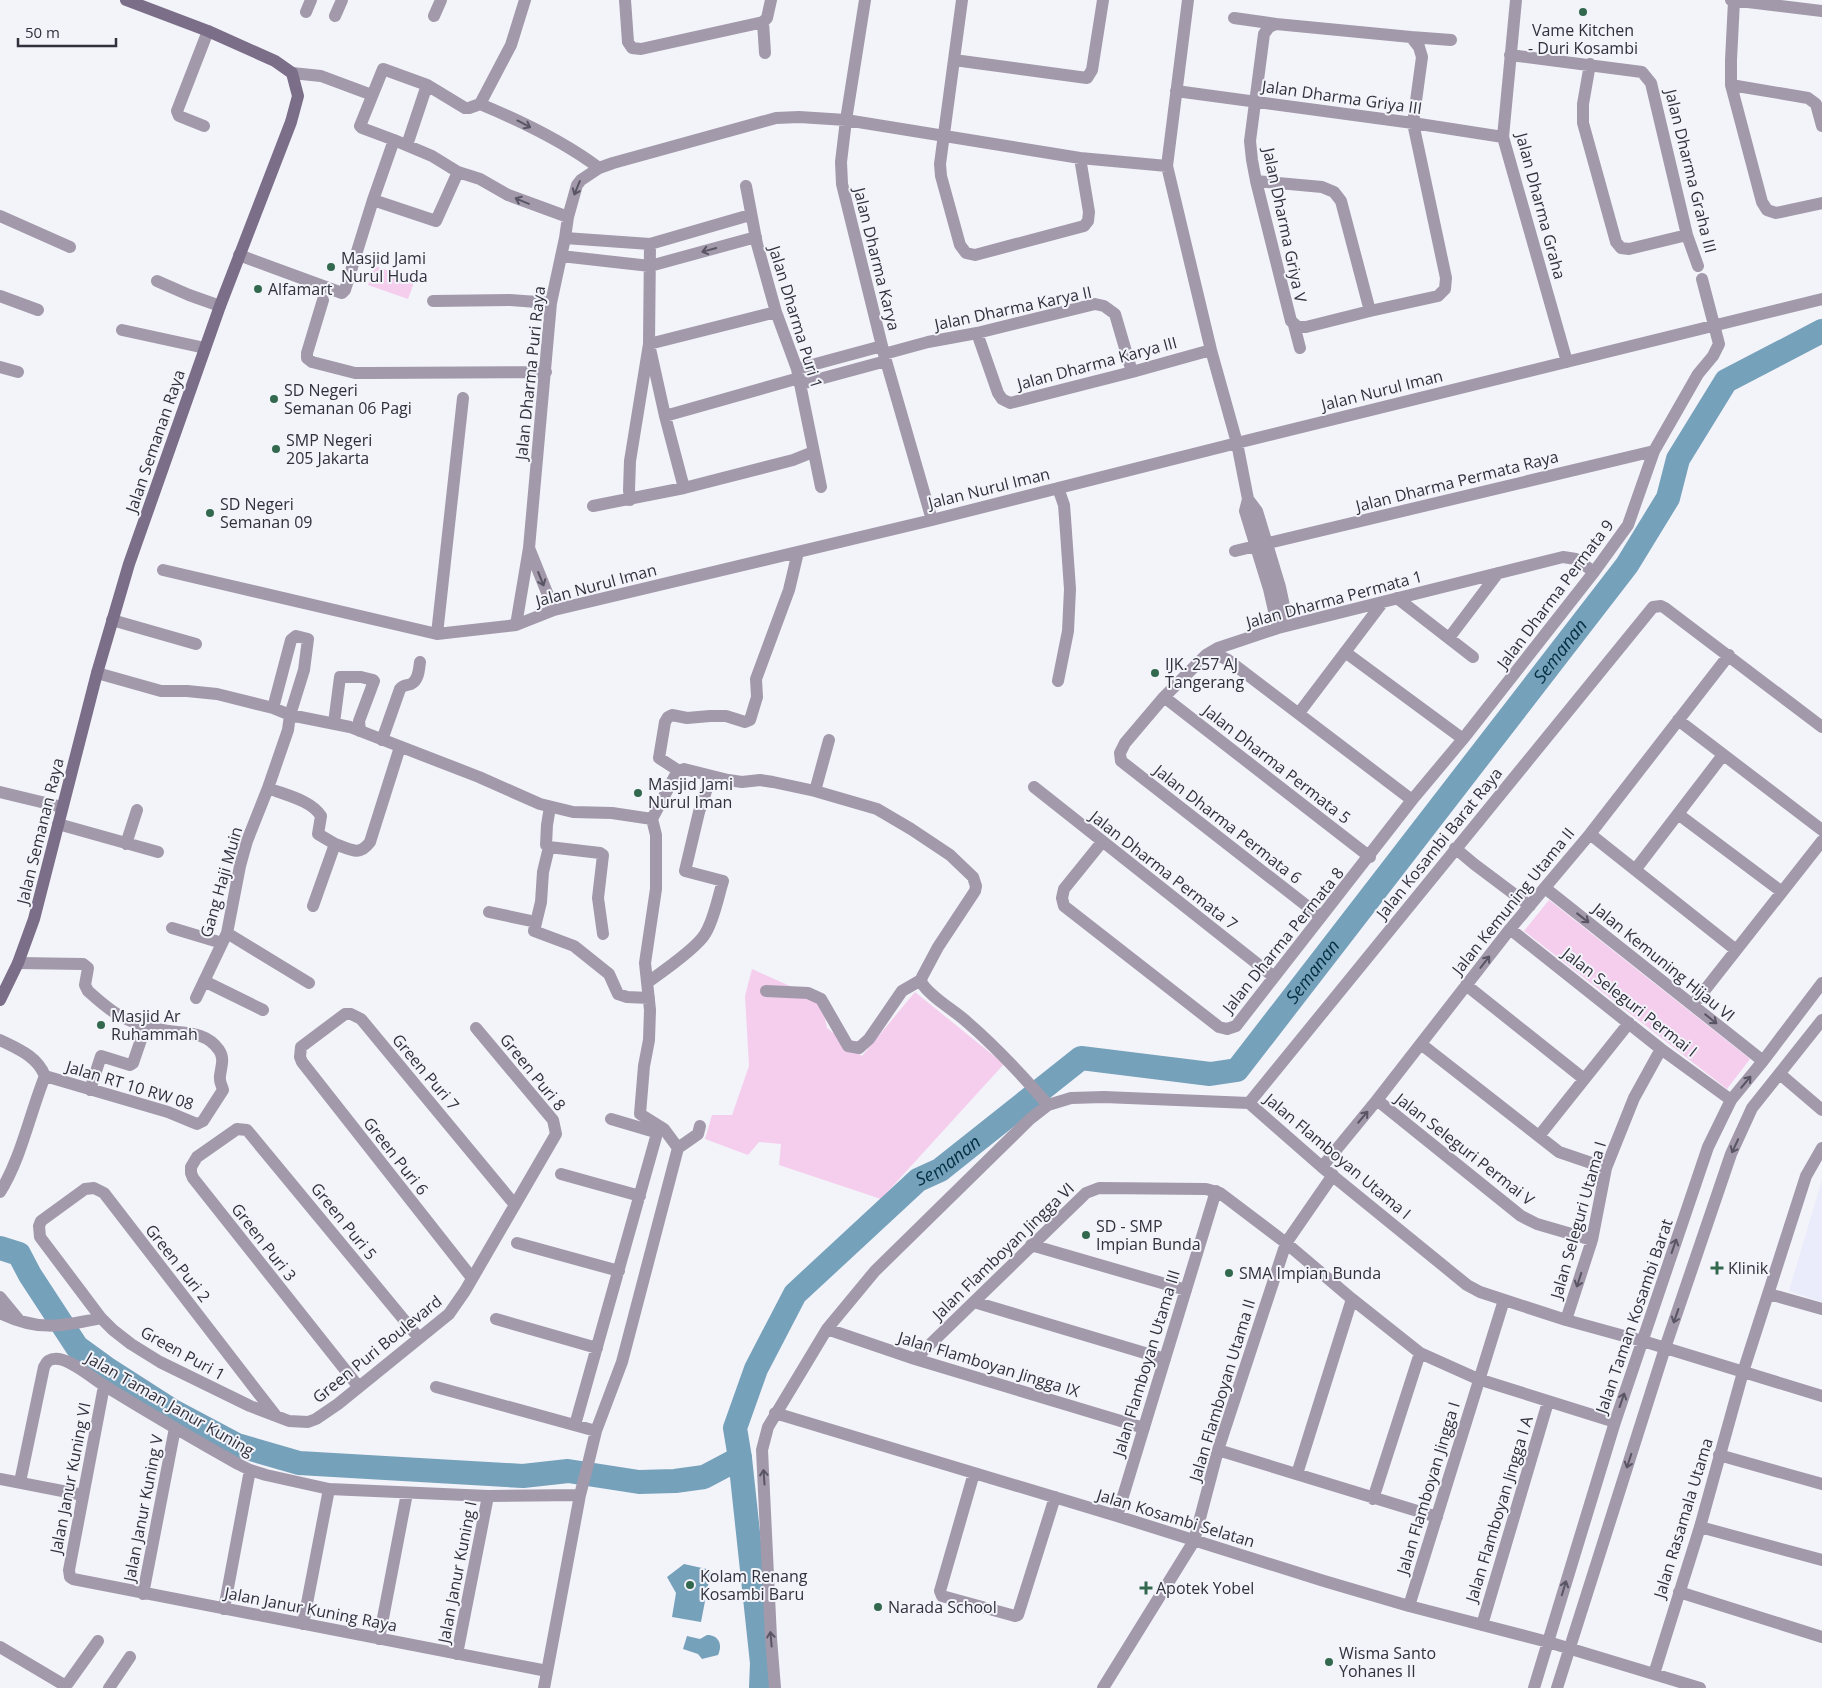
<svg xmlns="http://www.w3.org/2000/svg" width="1822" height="1688" viewBox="0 0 1822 1688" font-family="'Open Sans',sans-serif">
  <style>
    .built { fill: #eaebfb }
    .green { fill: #f5ceee }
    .water { fill: #75a1bb }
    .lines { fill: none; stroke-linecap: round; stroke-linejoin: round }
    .river { stroke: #75a1bb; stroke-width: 24 }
    .street { stroke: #a299ab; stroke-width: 12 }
    .secondary { stroke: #7b6e88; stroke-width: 12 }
    .oneway { stroke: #595564 }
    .poi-dot { fill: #32684e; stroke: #f3f3fa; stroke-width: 2 }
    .labels { text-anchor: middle; stroke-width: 4; stroke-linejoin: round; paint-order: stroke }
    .poi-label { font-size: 16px; fill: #31313e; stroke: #f3f3fa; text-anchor: start }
    .street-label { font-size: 16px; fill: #31313e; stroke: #f3f3fa }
    .water-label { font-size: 18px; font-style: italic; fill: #062e41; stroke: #f3f3fa }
  </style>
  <rect width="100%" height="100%" fill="#f3f3fa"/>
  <!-- built -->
  <path class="built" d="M 1822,1180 L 1822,1302 L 1789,1291 Z"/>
  <!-- green -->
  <path class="green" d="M 375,266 L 415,280 L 408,299 L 368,285 Z
    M 1549,900 L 1750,1059 L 1727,1089 L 1524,931 Z
    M 752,969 L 821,1000 L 827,1028 L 862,1056 L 915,992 L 1004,1064 L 881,1199 L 779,1165 L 781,1144 L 759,1142 L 748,1155 L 705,1139 L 712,1115 L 732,1115 L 749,1066 L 745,996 Z"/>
  <!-- water -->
  <path class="water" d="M 684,1564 L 711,1570 L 701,1622 L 672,1617 L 676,1593 L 667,1577 Z
    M 707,1635 C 719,1635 723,1645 718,1655 L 702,1659 L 698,1654 L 683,1649 L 687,1636 L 700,1639 Z"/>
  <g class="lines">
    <!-- river -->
    <g class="river">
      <path d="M 0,1248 L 19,1254 L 30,1275 L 77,1347 L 106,1368 L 173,1411 L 237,1445 L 299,1463 L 523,1476 L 568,1471 L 639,1482 L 675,1481 L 704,1477 L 740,1458 L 762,1663 L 761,1688"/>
      <path id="s1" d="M 740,1458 L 735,1428 L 756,1369 L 795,1294 L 918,1180 L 940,1170 L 1081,1058 L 1210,1074 L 1237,1070 L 1627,565 L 1668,498 L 1678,459 L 1726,381 L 1822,331"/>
    </g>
    <!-- street -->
    <path class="street" d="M 625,0 L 628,42 L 632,48 L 641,49 L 763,22 L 767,18 L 771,0
      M 865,0 L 846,120 L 841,162 L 842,184 L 884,354 L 932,520
      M 962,0 L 940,164 L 941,176 L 960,245 L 966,253 L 975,255 L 1084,226 L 1088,221 L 1089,212 L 1080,158
      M 1188,0 L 1167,166 L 1211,350 L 1237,443 L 1248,499 L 1245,511 L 1269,589 L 1278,628
      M 1516,0 L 1503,137 L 1567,362
      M 1731,0 L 1822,11
      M 1734,1 L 1731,60 L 1731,85 L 1762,202 L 1767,210 L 1776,213 L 1822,203
      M 306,12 L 311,0
      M 335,16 L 342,0
      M 434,16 L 441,0
      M 1234,18 L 1276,24
      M 763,22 L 765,53
      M 1276,24 L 1411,37 L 1419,47 L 1422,57 L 1413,123 L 1446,278 L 1445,289 L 1438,296 L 1370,311 L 1306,327 L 1298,327 L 1291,321 L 1256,181 L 1252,160 L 1250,141 L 1264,34 L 1269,27 Z
      M 1411,37 L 1451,40
      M 1510,55 L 1642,72 L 1651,83 L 1687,235 L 1698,266
      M 954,60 L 1087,78 L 1092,70 L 1103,0
      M 1590,64 L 1583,104 L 1583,123 L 1616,242 L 1621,248 L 1629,249 L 1687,235
      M 292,73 L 321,76 L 372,95
      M 427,85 L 465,108 L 469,108 L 480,104
      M 1731,85 L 1808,98 L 1816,104 L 1822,126
      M 1176,91 L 1413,123 L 1503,137
      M 480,104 C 521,121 563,141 599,168
      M 480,104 L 511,45 L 525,0
      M 204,126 L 179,116 L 177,111 L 208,31
      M 394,140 L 362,128 L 360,126 L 383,69 L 427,85 L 407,145
      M 458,172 L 436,221 L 373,200 L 394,140 L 432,156 L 458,172 L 480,179 L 508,195 L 568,217
      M 1256,181 L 1322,187 L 1334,192 L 1341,201 L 1370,311
      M 746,186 L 757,244 L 776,312 L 797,369 L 821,487
      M 0,216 L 70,247
      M 565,238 L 650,244 L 750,215
      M 239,255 L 342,293 L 345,290 L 373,200
      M 561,256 L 650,266 L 756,237
      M 157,281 L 189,295 L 220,306
      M 0,296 L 38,310
      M 323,300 L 307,353 L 307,358 L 312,362 L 355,373 L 368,373 L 546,372
      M 433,301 L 510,300 L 551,303
      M 1294,325 L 1300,348
      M 122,330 L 205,348
      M 977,333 L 998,393 L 1002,399 L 1010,403 L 1132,372 L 1211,350
      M 884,354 L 928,342 L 977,333 L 1095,304 L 1104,306 L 1115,314 L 1132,372
      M 0,367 L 18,372
      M 797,369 L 882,346
      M 801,384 L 886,361
      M 665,416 L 799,378
      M 684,488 L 665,416 L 649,344 L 776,312
      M 1058,488 L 1064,505 L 1065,518 L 1070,589 L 1068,631 L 1058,681
      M 1248,499 L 1257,511 L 1280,587 L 1288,625
      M 630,500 L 629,490 L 630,461 L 649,344 L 650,244
      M 593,506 L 684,488 L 793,460 L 813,452
      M 529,548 L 554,610
      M 1235,551 L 1654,451
      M 163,570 L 437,634 L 516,625 L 554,610 L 932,520 L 1237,443 L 1822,299
      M 1397,598 L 1473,657
      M 112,620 L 196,644
      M 516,625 L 529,548 L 551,303 L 565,238 L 568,217 L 577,185 L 581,180 L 599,168 L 613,163 L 776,118 L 799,117 L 846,120 L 1080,158 L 1167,166
      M 437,634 L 463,398
      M 1449,638 L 1498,573
      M 1211,652 L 1228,660 L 1412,800
      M 1345,652 L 1463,739
      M 97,673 L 161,691 L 187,691 L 217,694 L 273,708 L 290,715 L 350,727 L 479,777 L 540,804 L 573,812 L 612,813 L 652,819
      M 1164,697 L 1370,857
      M 1299,713 L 1383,602
      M 1678,720 L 1822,830
      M 334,723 L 340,677 L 361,677 L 373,680 L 374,681 L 359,721 L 360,731
      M 382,740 L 400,689 C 404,684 406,686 411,684 C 419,680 419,669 420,662
      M 679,771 L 659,758 L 665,722 L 668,717 L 672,715 L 687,718 L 710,716 L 726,716 L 745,722 L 750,720 L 757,697 L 756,679 L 789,590 L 798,552
      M 1034,787 L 1274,977
      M 268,788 C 285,795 311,800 321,816 L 318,834 L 335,844 L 313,906
      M 815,791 L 829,740
      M 0,792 L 62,807
      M 550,807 L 547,825 L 546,845 L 549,847 L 543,872 L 541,902 L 534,931 L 574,946 L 609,974 L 618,994 L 627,997 L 649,998
      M 1678,814 L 1782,892
      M 652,819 L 677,772 L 684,769 L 728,780 L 742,782 L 760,780 L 773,782 L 815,791 L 877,809 L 911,829 L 950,855 L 973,877 L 976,886 L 975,891 L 938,947 L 922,977 L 921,982 C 930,997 954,1010 967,1022 C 996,1047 1023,1076 1048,1105
      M 652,819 L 656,835 L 656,889 L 645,963 L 650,1010 L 649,1040 L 644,1066 L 640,1114 L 664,1129 L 678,1148
      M 58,824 L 158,852
      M 1590,834 L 1736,950
      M 1102,842 L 1064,889 L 1062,898 L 1064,906 L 1219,1027 L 1227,1029 L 1236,1026 L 1412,800 L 1463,739 L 1594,572 L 1628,525 L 1654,451 L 1698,374 L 1713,356 L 1719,344 L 1702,279
      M 126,844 L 137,810
      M 335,844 C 350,849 359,857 370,842 L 400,747
      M 549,847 L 600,853 L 603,855 L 598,898 L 603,934
      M 1455,848 L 1474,864 L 1530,906
      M 1635,870 L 1723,755
      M 1545,888 L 1763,1061
      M 489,912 L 536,922
      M 1321,917 L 1121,761 L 1120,753 L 1125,743 L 1164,697 L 1206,655 L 1218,648 L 1278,628 L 1563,557 L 1576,559 L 1594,572
      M 172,928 L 222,943
      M 1510,929 L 1661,1049 L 1731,1100
      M 227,933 L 309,983
      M 204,981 L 263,1010
      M 648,982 C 662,972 697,948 705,934 C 714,920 718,897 723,881 L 685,871 L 699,812 L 711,776
      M 1466,985 L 1584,1079
      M 766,991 L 808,993 L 821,999 L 848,1046 L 859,1048 L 869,1039 L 902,991 L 921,980
      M 196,998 L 227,933 L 240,866 L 247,841 L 268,788 L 288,730 L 290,715 L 304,670 L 308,639 L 296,636 L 291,640 L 273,708
      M 1693,1005 L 1822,841
      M 0,1040 C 18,1049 37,1056 45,1076 L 168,1112 L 197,1124 L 203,1121 L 223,1090 C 222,1086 219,1081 220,1076 C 221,1066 225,1059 219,1050 C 205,1030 183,1034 162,1030 C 150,1028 134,1023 122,1017 C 110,1011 98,1000 88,991 L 85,985 L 88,968 L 83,964 L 18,963
      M 1421,1044 L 1559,1152 L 1606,1168
      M 1780,1074 L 1822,1110
      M 90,1090 L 101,1056 L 130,1065 L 133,1063 L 146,1025
      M 1377,1100 L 1521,1216 L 1537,1224 L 1592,1240
      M 1249,1103 L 1653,607 L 1661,606 L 1665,608 L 1822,727
      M 1539,1136 L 1629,1023
      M 1322,1167 L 1377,1100 L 1510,929 L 1590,834 L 1729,655
      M 561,1174 L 640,1196
      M 0,1192 C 21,1159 30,1113 45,1076
      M 517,1243 L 619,1271
      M 1031,1245 L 1186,1290
      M 472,1278 L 302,1062 L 300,1057 L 301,1047 L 345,1014 L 351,1014 L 361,1019 L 515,1205
      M 1769,1294 L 1822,1309
      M 0,1297 L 19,1320
      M 974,1302 L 1165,1359
      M 0,1313 C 39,1332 62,1326 101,1318
      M 496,1319 L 597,1348
      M 1566,1320 L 1592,1240 L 1606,1168 L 1634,1098 L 1661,1049
      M 827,1329 L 915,1359 L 1144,1428
      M 915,1359 L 1086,1193 L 1099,1188 L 1206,1189 L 1220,1193 L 1286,1243 L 1352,1299 L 1420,1353 L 1478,1379 L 1615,1422
      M 104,1386 L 69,1570 L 70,1577 L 73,1579 L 547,1671
      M 358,1386 L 193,1178 L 191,1173 L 191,1167 L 197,1157 L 237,1129 L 247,1130 L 419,1338
      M 436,1387 L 596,1431
      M 775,1413 L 1117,1516 L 1324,1581 L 1409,1606 L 1548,1642 L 1700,1688
      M 276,1416 L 104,1193 L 94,1188 L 85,1189 L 41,1221 L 39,1226 L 40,1237 L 101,1318 L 113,1330 L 131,1344 L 160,1362 L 250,1406 L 289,1421 L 308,1422 L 316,1419 L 338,1404 L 449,1314 L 465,1291 L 556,1134 L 553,1120 L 476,1028
      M 575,1425 L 656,1137 L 655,1132 L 611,1119
      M 1218,1450 L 1437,1517
      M 1719,1455 L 1822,1484
      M 974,1473 L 940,1591 L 942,1596 L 1015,1616 L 1018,1615 L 1055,1497
      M 1297,1474 L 1352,1299
      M 0,1479 L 83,1495
      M 20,1482 L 44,1367 C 47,1360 51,1358 59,1359 C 73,1361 92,1378 105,1386 C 149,1413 193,1439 238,1464 L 250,1470 L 266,1475 L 329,1489 L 488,1496 L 580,1495
      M 1373,1499 L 1420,1353
      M 1117,1516 L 1216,1191
      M 1700,1527 L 1822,1560
      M 1679,1592 L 1822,1637
      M 143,1594 L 175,1428
      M 1409,1606 L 1504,1300
      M 224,1609 L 250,1470
      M 303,1624 L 329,1489
      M 1482,1625 L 1548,1402
      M 379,1639 L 407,1493
      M 0,1647 L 64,1685 L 68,1683 L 98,1641
      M 457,1654 L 488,1496
      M 1654,1674 L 1700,1527 L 1743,1372 L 1806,1176 L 1822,1148
      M 109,1688 L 130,1657
      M 544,1688 L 580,1495 L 588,1464 L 596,1431 L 622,1362 L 678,1148 L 698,1134 L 700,1126
      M 775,1688 L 771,1638 L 762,1450 L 768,1427 L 827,1329 L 875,1271 L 1030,1119 L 1048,1105 L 1071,1098 L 1104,1097 L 1249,1103 L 1322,1167 L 1467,1285 L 1480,1292 L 1566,1320 L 1646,1342 L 1822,1396
      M 1103,1688 L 1194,1541 L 1218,1450 L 1286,1243 L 1333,1175
      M 1534,1688 L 1615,1422 L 1708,1147 L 1731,1100 L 1763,1061 L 1822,983
      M 1557,1688 L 1665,1348 L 1731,1154 L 1752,1108 L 1822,1020"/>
    <!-- secondary -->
    <path class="secondary" d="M 0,1000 L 18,963 L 34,919 L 97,673 L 129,564 L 220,306 L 291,122 L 298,96 L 292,73 L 275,61 L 208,31 L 126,0"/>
  </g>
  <!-- one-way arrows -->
  <defs><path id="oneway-shaft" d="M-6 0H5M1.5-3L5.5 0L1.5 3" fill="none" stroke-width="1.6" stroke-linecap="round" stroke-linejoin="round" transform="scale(1.25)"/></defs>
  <g class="oneway">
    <use href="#oneway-shaft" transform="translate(524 124) rotate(28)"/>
    <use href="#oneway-shaft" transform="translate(577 188) rotate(112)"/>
    <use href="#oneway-shaft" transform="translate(522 201) rotate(-157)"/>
    <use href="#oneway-shaft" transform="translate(709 250) rotate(165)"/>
    <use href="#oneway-shaft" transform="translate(541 579) rotate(68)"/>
    <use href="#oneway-shaft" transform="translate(1583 918) rotate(38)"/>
    <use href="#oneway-shaft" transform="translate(1485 962) rotate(-52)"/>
    <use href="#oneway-shaft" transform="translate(1711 1019) rotate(39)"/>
    <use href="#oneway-shaft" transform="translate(1746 1082) rotate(-50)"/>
    <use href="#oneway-shaft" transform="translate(1363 1117) rotate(-50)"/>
    <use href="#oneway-shaft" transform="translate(1735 1146) rotate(115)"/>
    <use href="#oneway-shaft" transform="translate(1674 1246) rotate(-71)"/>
    <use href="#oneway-shaft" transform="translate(1579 1280) rotate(108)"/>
    <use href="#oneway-shaft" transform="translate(1676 1316) rotate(109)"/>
    <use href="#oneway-shaft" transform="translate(1622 1400) rotate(-71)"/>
    <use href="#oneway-shaft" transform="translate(1629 1461) rotate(108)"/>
    <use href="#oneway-shaft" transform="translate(764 1477) rotate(-94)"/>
    <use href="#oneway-shaft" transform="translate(1564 1588) rotate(-73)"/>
    <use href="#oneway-shaft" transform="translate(771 1639) rotate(-95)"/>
  </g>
  <!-- markers -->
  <g class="poi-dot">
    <circle cx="1583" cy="12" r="5"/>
    <circle cx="331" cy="267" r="5"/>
    <circle cx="258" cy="289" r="5"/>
    <circle cx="274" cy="399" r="5"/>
    <circle cx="276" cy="449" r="5"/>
    <circle cx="210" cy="513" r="5"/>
    <circle cx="1155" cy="673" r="5"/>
    <circle cx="638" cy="793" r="5"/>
    <circle cx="101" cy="1025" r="5"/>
    <circle cx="1086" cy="1235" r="5"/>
    <path d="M1714.5 1260.5h5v5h5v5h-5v5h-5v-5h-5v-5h5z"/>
    <circle cx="1229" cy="1273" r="5"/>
    <circle cx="690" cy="1585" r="5"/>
    <path d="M1143.5 1580.5h5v5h5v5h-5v5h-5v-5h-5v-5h5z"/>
    <circle cx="878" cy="1607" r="5"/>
    <circle cx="1329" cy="1662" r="5"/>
  </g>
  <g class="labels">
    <!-- poi labels -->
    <g class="poi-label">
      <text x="1583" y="36" text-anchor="middle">Vame Kitchen<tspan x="1583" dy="18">- Duri Kosambi</tspan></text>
      <text x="341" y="264">Masjid Jami<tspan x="341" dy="18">Nurul Huda</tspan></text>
      <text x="268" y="295">Alfamart</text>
      <text x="284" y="396">SD Negeri<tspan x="284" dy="18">Semanan 06 Pagi</tspan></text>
      <text x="286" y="446">SMP Negeri<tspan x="286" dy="18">205 Jakarta</tspan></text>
      <text x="220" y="510">SD Negeri<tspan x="220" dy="18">Semanan 09</tspan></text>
      <text x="1165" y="670">IJK. 257 AJ<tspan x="1165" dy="18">Tangerang</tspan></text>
      <text x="648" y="790">Masjid Jami<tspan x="648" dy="18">Nurul Iman</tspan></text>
      <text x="111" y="1022">Masjid Ar<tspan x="111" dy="18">Ruhammah</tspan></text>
      <text x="1096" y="1232">SD - SMP<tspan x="1096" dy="18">Impian Bunda</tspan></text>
      <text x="1728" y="1274">Klinik</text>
      <text x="1239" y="1279">SMA Impian Bunda</text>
      <text x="700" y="1582">Kolam Renang<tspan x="700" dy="18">Kosambi Baru</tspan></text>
      <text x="1156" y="1594">Apotek Yobel</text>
      <text x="888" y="1613">Narada School</text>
      <text x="1339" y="1659">Wisma Santo<tspan x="1339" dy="18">Yohanes II</tspan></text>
    </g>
    <!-- street labels -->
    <g class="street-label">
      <text transform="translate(1342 97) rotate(8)" y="6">Jalan Dharma Griya III</text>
      <text transform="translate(1691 171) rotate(76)" y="6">Jalan Dharma Graha III</text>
      <text transform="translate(1541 206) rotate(75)" y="6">Jalan Dharma Graha</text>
      <text transform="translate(1285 225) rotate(78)" y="6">Jalan Dharma Griya V</text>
      <text transform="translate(877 259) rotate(76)" y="6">Jalan Dharma Karya</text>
      <text transform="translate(1013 308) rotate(-12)" y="6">Jalan Dharma Karya II</text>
      <text transform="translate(796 317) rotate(73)" y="6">Jalan Dharma Puri 1</text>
      <text transform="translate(1097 363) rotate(-15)" y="6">Jalan Dharma Karya III</text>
      <text transform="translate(530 373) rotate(-84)" y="6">Jalan Dharma Puri Raya</text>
      <text transform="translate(1382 390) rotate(-14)" y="6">Jalan Nurul Iman</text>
      <text transform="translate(155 441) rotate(-71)" y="6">Jalan Semanan Raya</text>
      <text transform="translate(1457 481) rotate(-14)" y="6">Jalan Dharma Permata Raya</text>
      <text transform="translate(989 488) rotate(-14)" y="6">Jalan Nurul Iman</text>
      <text transform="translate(596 585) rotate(-15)" y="6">Jalan Nurul Iman</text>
      <text transform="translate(1555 594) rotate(-53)" y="6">Jalan Dharma Permata 9</text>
      <text transform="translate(1334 599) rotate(-15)" y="6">Jalan Dharma Permata 1</text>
      <text transform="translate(1277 764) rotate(38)" y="6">Jalan Dharma Permata 5</text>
      <text transform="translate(1228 824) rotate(38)" y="6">Jalan Dharma Permata 6</text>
      <text transform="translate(40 831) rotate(-76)" y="6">Jalan Semanan Raya</text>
      <text transform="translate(1439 843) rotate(-51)" y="6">Jalan Kosambi Barat Raya</text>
      <text transform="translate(1164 870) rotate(38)" y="6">Jalan Dharma Permata 7</text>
      <text transform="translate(221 882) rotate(-74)" y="6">Gang Haji Muin</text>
      <text transform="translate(1513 901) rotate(-51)" y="6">Jalan Kemuning Utama II</text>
      <text transform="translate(1283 940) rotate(-51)" y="6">Jalan Dharma Permata 8</text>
      <text transform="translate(1664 962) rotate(39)" y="6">Jalan Kemuning Hijau VI</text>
      <text transform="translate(1630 1002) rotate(38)" y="6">Jalan Seleguri Permai I</text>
      <text transform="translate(426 1072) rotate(50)" y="6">Green Puri 7</text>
      <text transform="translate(533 1072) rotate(51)" y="6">Green Puri 8</text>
      <text transform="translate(130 1085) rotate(17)" y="6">Jalan RT 10 RW 08</text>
      <text transform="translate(1465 1149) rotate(38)" y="6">Jalan Seleguri Permai V</text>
      <text transform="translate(396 1156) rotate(52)" y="6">Green Puri 6</text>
      <text transform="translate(1338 1156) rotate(40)" y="6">Jalan Flamboyan Utama I</text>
      <text transform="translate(1578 1220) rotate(-74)" y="6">Jalan Seleguri Utama I</text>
      <text transform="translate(344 1221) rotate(51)" y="6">Green Puri 5</text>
      <text transform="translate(264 1242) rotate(52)" y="6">Green Puri 3</text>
      <text transform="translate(1003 1251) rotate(-44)" y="6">Jalan Flamboyan Jingga VI</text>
      <text transform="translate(178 1263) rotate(52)" y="6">Green Puri 2</text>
      <text transform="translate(1634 1316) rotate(-71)" y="6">Jalan Taman Kosambi Barat</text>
      <text transform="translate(377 1349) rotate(-39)" y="6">Green Puri Boulevard</text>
      <text transform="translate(183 1353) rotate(29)" y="6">Green Puri 1</text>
      <text transform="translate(1146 1363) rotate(-73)" y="6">Jalan Flamboyan Utama III</text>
      <text transform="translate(989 1364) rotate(17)" y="6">Jalan Flamboyan Jingga IX</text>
      <text transform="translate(1222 1390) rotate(-73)" y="6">Jalan Flamboyan Utama II</text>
      <text transform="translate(170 1404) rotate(30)" y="6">Jalan Taman Janur Kuning</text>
      <text transform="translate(70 1478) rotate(-79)" y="6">Jalan Janur Kuning VI</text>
      <text transform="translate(1428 1488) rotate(-73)" y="6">Jalan Flamboyan Jingga I</text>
      <text transform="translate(143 1508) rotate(-79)" y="6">Jalan Janur Kuning V</text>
      <text transform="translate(1499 1509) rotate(-73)" y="6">Jalan Flamboyan Jingga I A</text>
      <text transform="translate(1176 1518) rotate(17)" y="6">Jalan Kosambi Selatan</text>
      <text transform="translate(1683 1518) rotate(-73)" y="6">Jalan Rasamala Utama</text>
      <text transform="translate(457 1572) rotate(-79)" y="6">Jalan Janur Kuning I</text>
      <text transform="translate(311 1609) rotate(11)" y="6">Jalan Janur Kuning Raya</text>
    </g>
    <!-- water labels -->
    <g class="water-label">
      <text dy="6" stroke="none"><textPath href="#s1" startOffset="1236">Semanan</textPath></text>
      <text dy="6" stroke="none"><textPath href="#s1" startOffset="831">Semanan</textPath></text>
      <text dy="6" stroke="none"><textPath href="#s1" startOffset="381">Semanan</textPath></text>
    </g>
  </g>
  <!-- scale -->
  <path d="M18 38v8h98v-8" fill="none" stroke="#31313e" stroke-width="2.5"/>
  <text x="25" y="38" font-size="15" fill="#31313e" stroke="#f3f3fa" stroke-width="4" paint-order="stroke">50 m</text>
</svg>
